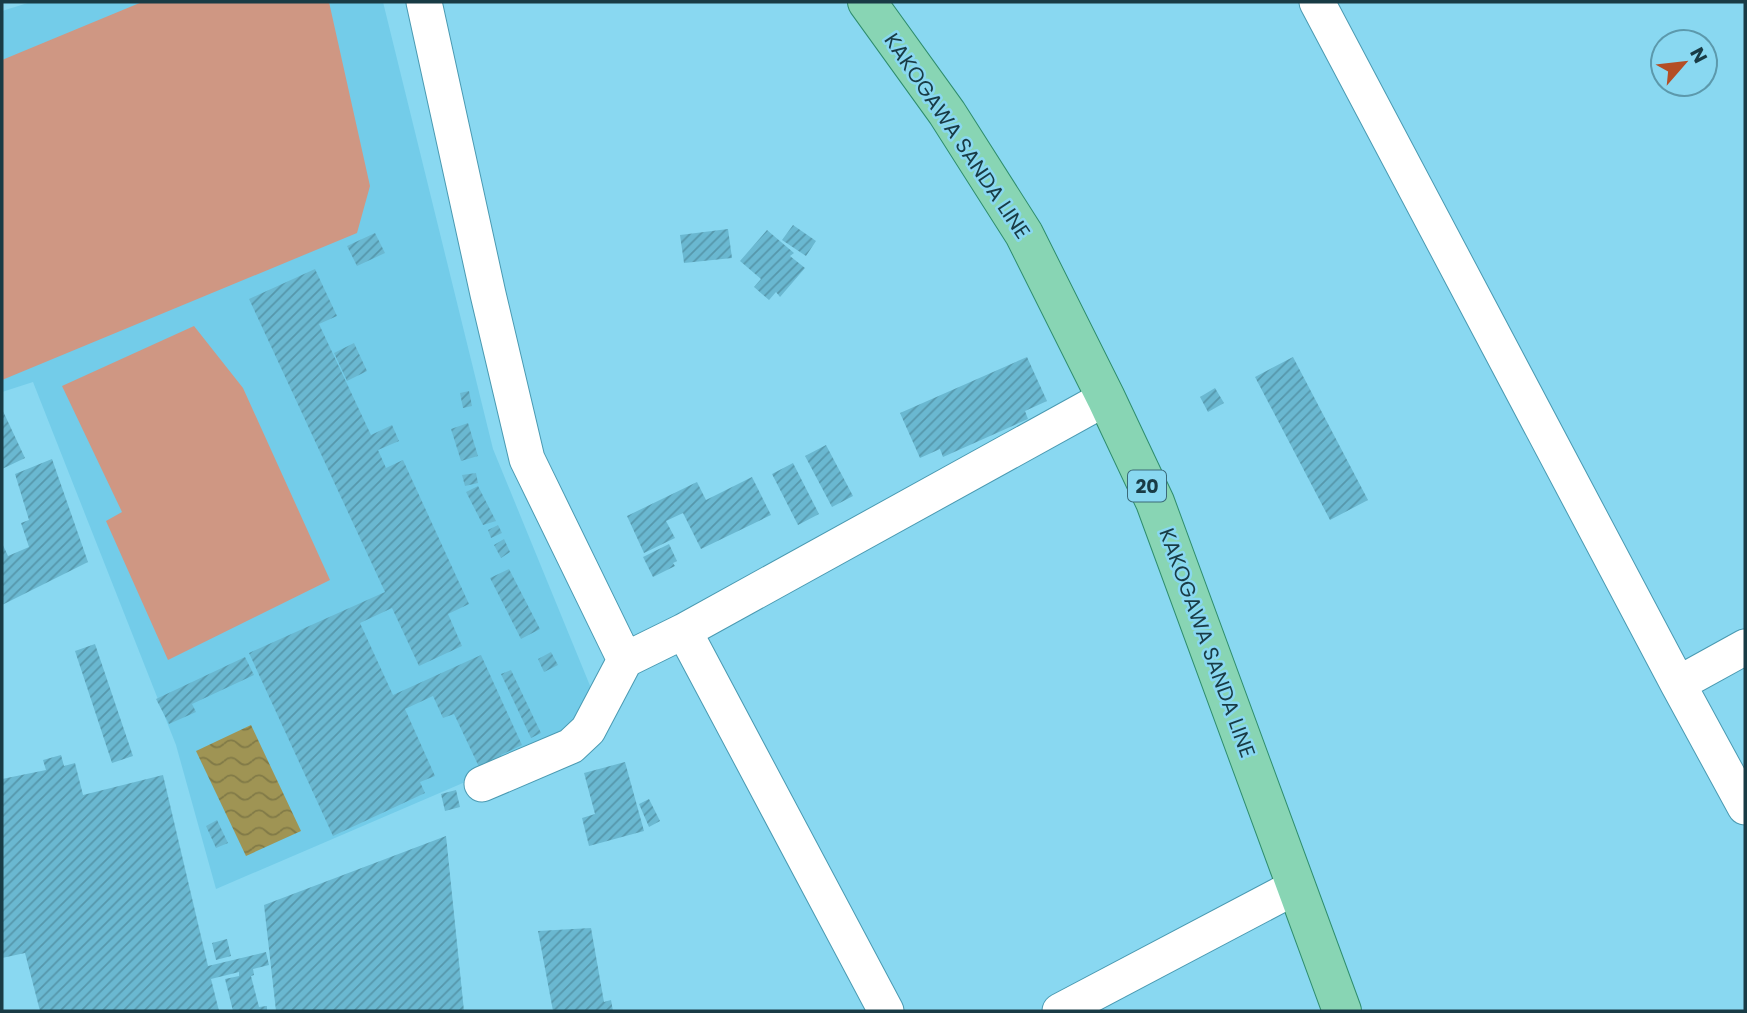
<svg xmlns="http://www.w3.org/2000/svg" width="1747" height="1013" viewBox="0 0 1747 1013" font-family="Poppins,sans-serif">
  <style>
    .built { fill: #73cce9 }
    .grass { fill: #cf9783 }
    .water { fill: url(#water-waves) }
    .building { fill: url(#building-hatch) }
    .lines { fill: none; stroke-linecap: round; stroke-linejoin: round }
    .minor-casing { stroke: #4a9ab2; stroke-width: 37 }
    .primary-casing { stroke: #2e8d6d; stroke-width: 40 }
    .minor { stroke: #fff; stroke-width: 35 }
    .primary { stroke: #88d5b4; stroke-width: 38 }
    .labels { text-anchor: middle; stroke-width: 5; stroke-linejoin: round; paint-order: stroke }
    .shield { fill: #89d8f1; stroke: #3b6a79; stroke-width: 2 }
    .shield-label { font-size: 19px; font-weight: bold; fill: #193b45 }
    .street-label { font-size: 21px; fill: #193b45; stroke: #89d8f1 }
  </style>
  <defs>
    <pattern id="water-waves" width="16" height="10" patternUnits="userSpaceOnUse" patternTransform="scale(1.75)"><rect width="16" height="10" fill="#9f9454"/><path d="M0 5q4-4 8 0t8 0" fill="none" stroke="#817a47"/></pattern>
    <pattern id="building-hatch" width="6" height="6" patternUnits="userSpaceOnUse" patternTransform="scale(1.75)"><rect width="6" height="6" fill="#6ab8d1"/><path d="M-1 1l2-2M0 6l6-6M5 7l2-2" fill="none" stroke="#5697ab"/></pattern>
  </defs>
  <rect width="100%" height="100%" fill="#89d8f1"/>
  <!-- built -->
  <path class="built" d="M 31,2 L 383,2 L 493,449 L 593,693 L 556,743 L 216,889 L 176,745 L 33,382 L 2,392 L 2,11 Z"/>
  <!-- grass -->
  <path class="grass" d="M 142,2 L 329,2 L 370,186 L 357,233 L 2,380 L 2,60 Z
    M 194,326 L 243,388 L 330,580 L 168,660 L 106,521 L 122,512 L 62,386 Z"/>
  <!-- water -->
  <path class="water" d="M 251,725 L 301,831 L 246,856 L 196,751 Z"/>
  <!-- building -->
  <path class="building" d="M 793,225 L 816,241 L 806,256 L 782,240 Z
    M 728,229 L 732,258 L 684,263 L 680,235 Z
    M 767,230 L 794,253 L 790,256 L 805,268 L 780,297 L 776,292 L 769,300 L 754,287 L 761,279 L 740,261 Z
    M 375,233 L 385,253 L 357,266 L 347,246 Z
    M 315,269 L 337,316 L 319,324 L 371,435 L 392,425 L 399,441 L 378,450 L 386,468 L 403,460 L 469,604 L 448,614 L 462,646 L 419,666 L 392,608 L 360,623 L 393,695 L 481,655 L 522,745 L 501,755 L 503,759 L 480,769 L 454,714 L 443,718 L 433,696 L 405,709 L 435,776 L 420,782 L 425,793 L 333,836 L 249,653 L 385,592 L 249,299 Z
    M 354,343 L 367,371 L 347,381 L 334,353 Z
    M 1027,357 L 1047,401 L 1025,411 L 1028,419 L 943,457 L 940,449 L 920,458 L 900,413 Z
    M 1293,357 L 1368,500 L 1330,520 L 1255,377 Z
    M 1215,388 L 1224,403 L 1208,412 L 1200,397 Z
    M 469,391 L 472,406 L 463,408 L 460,393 Z
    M 2,409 L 25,458 L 2,469 Z
    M 468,423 L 478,456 L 461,461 L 451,429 Z
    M 826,445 L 853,496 L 832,507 L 805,456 Z
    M 52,459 L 88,562 L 2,605 L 2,543 L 8,556 L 29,547 L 21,523 L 29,520 L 15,474 Z
    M 793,463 L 819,514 L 798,525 L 772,474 Z
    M 476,473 L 478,483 L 465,486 L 462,475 Z
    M 752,477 L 771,515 L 701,549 L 683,513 L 666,521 L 675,538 L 644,553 L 627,516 L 697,482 L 706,500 Z
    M 478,486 L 496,521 L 483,525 L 466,492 Z
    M 498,525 L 502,533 L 491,538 L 488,530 Z
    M 504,539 L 510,552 L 501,558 L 494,545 Z
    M 669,544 L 677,561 L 673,563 L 675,566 L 653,577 L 643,557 Z
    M 509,569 L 540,629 L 521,639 L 490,578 Z
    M 95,644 L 133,756 L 112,763 L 75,651 Z
    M 551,652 L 558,665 L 544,672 L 538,659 Z
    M 245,657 L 254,675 L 192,704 L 196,712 L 169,724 L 156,699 Z
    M 511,670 L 541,733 L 531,738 L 501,674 Z
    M 61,755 L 64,766 L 75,763 L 83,795 L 163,775 L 208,966 L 266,952 L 269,965 L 253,969 L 254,975 L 251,976 L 259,1007 L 267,1006 L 267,1011 L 233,1011 L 225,979 L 239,976 L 239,972 L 211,979 L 219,1011 L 40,1011 L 25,953 L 2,958 L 2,779 L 46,770 L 43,760 Z
    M 625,762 L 644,831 L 589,846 L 582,818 L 595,814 L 584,773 Z
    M 456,790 L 460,807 L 445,811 L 441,794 Z
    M 649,799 L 660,821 L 649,827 L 639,804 Z
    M 217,820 L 228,843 L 216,848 L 206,826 Z
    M 446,836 L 464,1011 L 276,1011 L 264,905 Z
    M 591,928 L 604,1002 L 611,1000 L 613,1011 L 553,1011 L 538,931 Z
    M 227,939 L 231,956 L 216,960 L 212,943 Z"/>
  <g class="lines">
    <!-- minor casing -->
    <g class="minor-casing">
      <path id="minor" d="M 424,2 L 488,294 L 527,459 L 625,660 L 684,631 L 886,1011
        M 1317,2 L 1678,684 L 1745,807
        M 684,631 L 1106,398
        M 1678,684 L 1745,647
        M 482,784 L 571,746 L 588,730 L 625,660
        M 1060,1011 L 1297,886"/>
    </g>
    <!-- primary casing -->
    <g class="primary-casing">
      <path id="primary" d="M 867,2 L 947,113 L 1024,234 L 1106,398 L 1155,502 L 1342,1011"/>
    </g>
    <!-- minor -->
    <use href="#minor" class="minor"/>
    <!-- primary -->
    <use href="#primary" class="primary"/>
  </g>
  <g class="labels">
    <!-- shield labels -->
    <rect class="shield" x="1128" y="470.5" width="38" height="31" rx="5"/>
    <g class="shield-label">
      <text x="1147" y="493">20</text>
    </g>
    <!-- street labels -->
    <g class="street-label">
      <text transform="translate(957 136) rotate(56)" y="7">KAKOGAWA SANDA LINE</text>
      <text transform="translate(1207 643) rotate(70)" y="7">KAKOGAWA SANDA LINE</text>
    </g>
  </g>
  <!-- border -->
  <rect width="1747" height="1013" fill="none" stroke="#193b45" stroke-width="7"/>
  <!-- north arrow -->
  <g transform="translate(1684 63) rotate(62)"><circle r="33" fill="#89d8f1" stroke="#5c99ac" stroke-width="2"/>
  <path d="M0-5L12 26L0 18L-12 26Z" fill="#b44e25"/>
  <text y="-10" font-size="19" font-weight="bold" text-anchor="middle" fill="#193b45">N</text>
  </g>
</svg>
